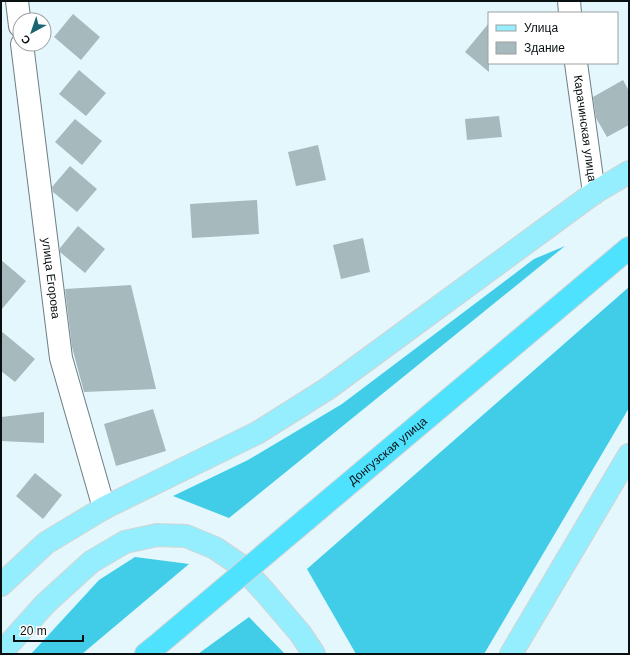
<svg xmlns="http://www.w3.org/2000/svg" width="630" height="655" viewBox="0 0 630 655" font-family="Arial,sans-serif">
  <style>
    .forest { fill: #41cde7 }
    .building { fill: #a6babe }
    .lines { fill: none; stroke-linecap: round; stroke-linejoin: round }
    .minor-casing { stroke: #6d7f83; stroke-width: 24 }
    .major-casing { stroke: #d3d4d4; stroke-width: 24 }
    .highway-casing { stroke: #d3d4d4; stroke-width: 24 }
    .minor { stroke: #fff; stroke-width: 22 }
    .major { stroke: #95eefe; stroke-width: 22 }
    .highway { stroke: #4fe2fe; stroke-width: 22 }
    .highway-bridge-casing { stroke: #d3d4d4; stroke-width: 24; stroke-linecap: butt }
    .highway-bridge { stroke: #4fe2fe; stroke-width: 22 }
    .labels { text-anchor: middle; stroke-width: 3; stroke-linejoin: round; paint-order: stroke }
    .street-label { font-size: 12px; fill: #091012; stroke: #fff }
  </style>
  <rect width="100%" height="100%" fill="#e3f7fc"/>
  <!-- forest -->
  <path class="forest" d="M 565,246 L 229,518 L 173,496 L 248,460 L 342,404 L 534,259 Z
    M 629,287 L 629,408 L 484,654 L 356,654 L 307,569 Z
    M 135,557 L 189,564 L 82,654 L 31,654 L 99,580 Z
    M 249,617 L 285,654 L 198,654 Z"/>
  <!-- building -->
  <path class="building" d="M 73,14 L 100,37 L 81,60 L 54,37 Z
    M 489,23 L 489,72 L 465,52 Z
    M 79,70 L 106,93 L 86,116 L 59,94 Z
    M 623,80 L 629,91 L 629,125 L 607,137 L 596,118 L 593,97 Z
    M 499,116 L 502,137 L 467,140 L 465,119 Z
    M 75,119 L 102,141 L 82,165 L 55,142 Z
    M 318,145 L 326,180 L 296,186 L 288,152 Z
    M 70,166 L 97,189 L 77,212 L 53,192 L 52,187 Z
    M 257,200 L 259,234 L 192,238 L 190,204 Z
    M 78,226 L 105,249 L 85,273 L 60,252 L 60,248 Z
    M 363,238 L 370,272 L 341,279 L 333,245 Z
    M 1,260 L 26,281 L 1,310 Z
    M 131,285 L 156,389 L 84,392 L 72,347 L 65,289 Z
    M 1,331 L 35,359 L 15,382 L 1,371 Z
    M 153,409 L 166,451 L 116,466 L 104,424 Z
    M 44,412 L 44,443 L 1,441 L 1,417 Z
    M 35,473 L 62,495 L 43,519 L 16,496 Z"/>
  <g class="lines">
    <!-- minor casing -->
    <g class="minor-casing">
      <g id="minor">
        <path d="M 17,1 L 20,26"/>
        <path d="M 569,1 L 570,13"/>
        <path id="s1" d="M 22,44 L 61,358 L 104,508"/>
        <path id="s2" d="M 576,63 L 594,193"/>
      </g>
    </g>
    <!-- major casing -->
    <g class="major-casing">
      <path id="major" d="M 1,585 L 46,543 L 104,508 L 257,433 L 327,389 L 594,193 L 629,172
        M 1,653 L 45,604 L 91,562 L 125,542 L 157,535 L 186,536 L 215,548 L 240,565 L 264,591 L 300,633 L 314,654
        M 511,654 L 629,455"/>
    </g>
    <!-- highway casing -->
    <g class="highway-casing">
      <g id="highway">
        <path id="s3" d="M 308,518 L 629,248"/>
        <path d="M 146,654 L 161,642"/>
      </g>
    </g>
    <!-- minor -->
    <use href="#minor" class="minor"/>
    <!-- major -->
    <use href="#major" class="major"/>
    <!-- highway -->
    <use href="#highway" class="highway"/>
    <!-- highway-bridge casing -->
    <g class="highway-bridge-casing">
      <path id="highway-bridge" d="M 161,642 L 308,518"/>
    </g>
    <!-- highway-bridge -->
    <use href="#highway-bridge" class="highway-bridge"/>
  </g>
  <g class="labels">
    <!-- street labels -->
    <g class="street-label">
      <text dy="4" stroke="none"><textPath href="#s2" startOffset="66">Карачинская улица</textPath></text>
      <text dy="4" stroke="none"><textPath href="#s1" startOffset="236">улица Егорова</textPath></text>
      <text dy="4" stroke="none"><textPath href="#s3" startOffset="104">Донгузская улица</textPath></text>
    </g>
  </g>
  <!-- border -->
  <rect width="630" height="655" fill="none" stroke="#091012" stroke-width="4"/>
  <!-- legend -->
  <rect x="488" y="12" width="130" height="52" fill="#ffffff" stroke="#9d9fa0"/>
  <rect x="496" y="25" width="20" height="6" fill="#95eefe" stroke="#9d9fa0"/>
  <text x="524" y="32" font-size="12" fill="#091012">Улица</text>
  <rect x="496" y="42" width="20" height="12" fill="#a6babe" stroke="#9d9fa0"/>
  <text x="524" y="52" font-size="12" fill="#091012">Здание</text>
  <!-- north arrow -->
  <g transform="translate(32 32) rotate(220)"><circle r="19" fill="#ffffff" stroke="#9d9fa0"/>
  <path d="M0-3L7 15L0 10L-7 15Z" fill="#1b6472"/>
  <text y="-6" font-size="11" font-weight="bold" text-anchor="middle" fill="#091012">С</text>
  </g>
  <!-- scale -->
  <path d="M14 635v6h69v-6" fill="none" stroke="#091012" stroke-width="2"/>
  <text x="20" y="635" font-size="12" fill="#091012" stroke="#ffffff" stroke-width="3" paint-order="stroke">20 m</text>
</svg>
